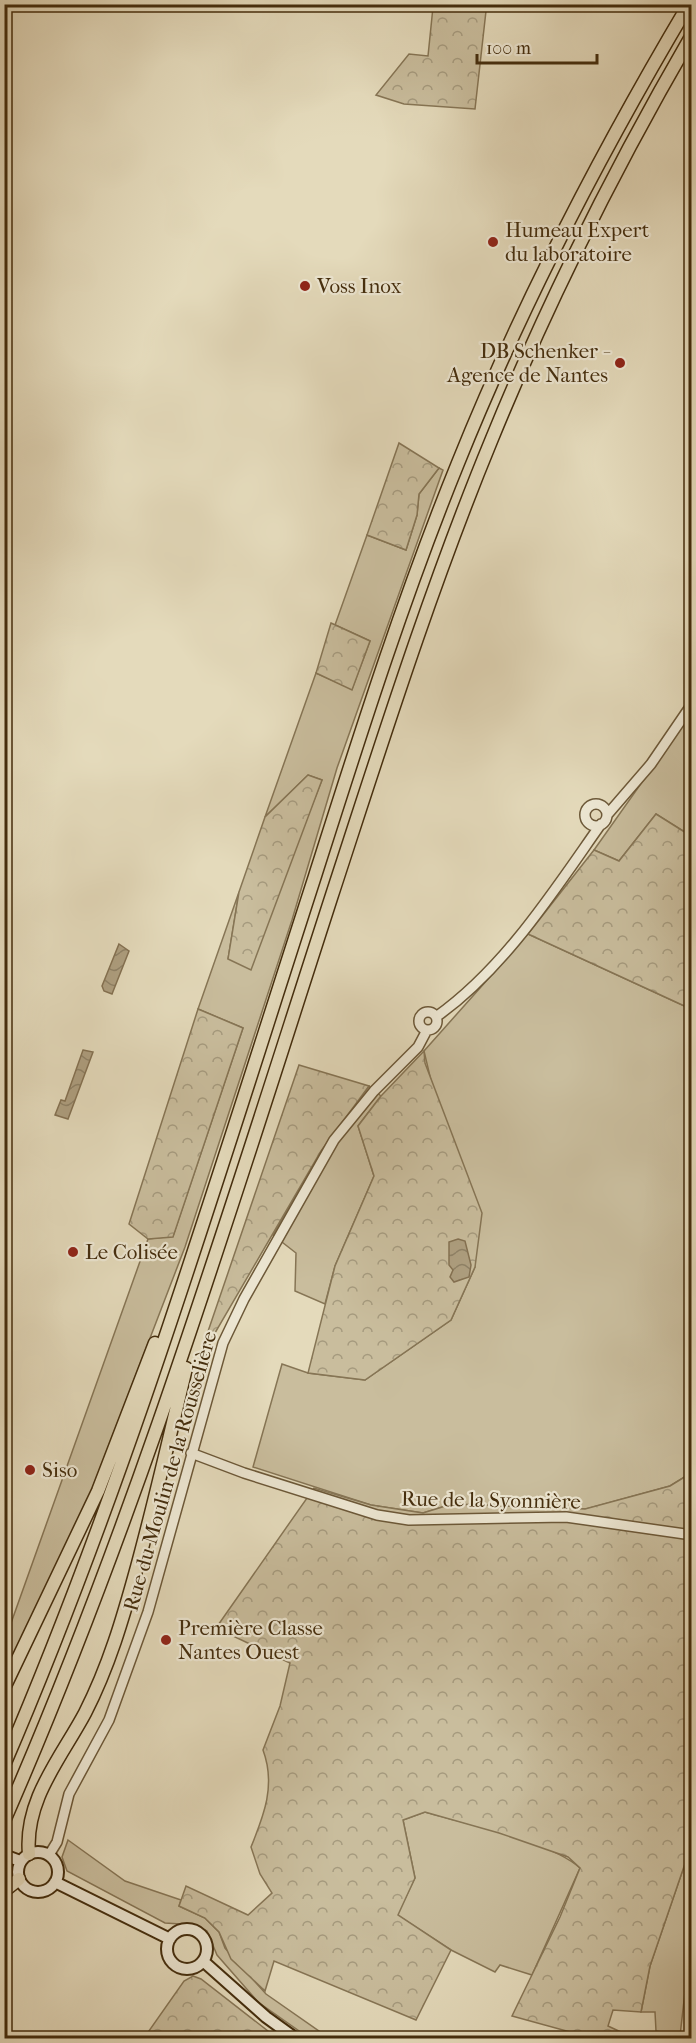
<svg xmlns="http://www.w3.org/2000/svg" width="696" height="2043" viewBox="0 0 696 2043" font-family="'IM FELL French Canon',serif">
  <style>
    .grass { fill: #c9bd9d; stroke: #867555; stroke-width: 1.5 }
    .forest { fill: url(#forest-crowns); stroke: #867555; stroke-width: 1.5 }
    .water { fill: url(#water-waves); stroke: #847152; stroke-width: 1.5 }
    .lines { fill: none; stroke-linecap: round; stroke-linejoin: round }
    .tertiary-casing { stroke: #6c5838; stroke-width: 12 }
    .secondary-casing { stroke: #442d0d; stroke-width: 14 }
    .trunk-casing { stroke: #442d0d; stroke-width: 15 }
    .tertiary { stroke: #ede7d3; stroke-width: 9 }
    .secondary { stroke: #ede7d3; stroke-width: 10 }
    .trunk { stroke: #e4dabb; stroke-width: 12 }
    .poi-dot { fill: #8f2418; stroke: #ede7d3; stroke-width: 2 }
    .labels { text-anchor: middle; stroke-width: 4.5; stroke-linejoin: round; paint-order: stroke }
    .poi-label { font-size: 21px; fill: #442d0d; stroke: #ede7d3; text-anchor: start }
    .street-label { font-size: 21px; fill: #442d0d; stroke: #ede7d3 }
  </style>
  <defs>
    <pattern id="forest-crowns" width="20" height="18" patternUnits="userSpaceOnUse" patternTransform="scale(1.5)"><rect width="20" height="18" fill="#c9bd9d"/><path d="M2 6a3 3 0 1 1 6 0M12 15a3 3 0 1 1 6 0" fill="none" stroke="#a59a7e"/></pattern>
    <pattern id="water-waves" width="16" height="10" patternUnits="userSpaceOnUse" patternTransform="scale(1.5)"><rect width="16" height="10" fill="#ae9f80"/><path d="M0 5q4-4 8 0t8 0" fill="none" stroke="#8f8267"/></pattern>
  </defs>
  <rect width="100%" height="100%" fill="#e4dabb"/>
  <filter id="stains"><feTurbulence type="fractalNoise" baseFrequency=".00333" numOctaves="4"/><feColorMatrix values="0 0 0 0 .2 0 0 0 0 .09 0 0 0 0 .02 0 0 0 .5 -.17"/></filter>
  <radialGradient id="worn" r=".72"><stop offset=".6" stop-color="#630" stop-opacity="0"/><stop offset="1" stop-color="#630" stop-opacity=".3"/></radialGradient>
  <!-- grass -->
  <path class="grass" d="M 439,468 L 443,470 L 337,768 L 292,920 L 185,1247 L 89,1497 L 5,1673 L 5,1640 L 148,1239 L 173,1236 L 243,1028 L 198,1009 L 239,892 L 228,959 L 297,843 L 322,780 L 308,775 L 265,817 L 316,673 L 352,689 L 370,641 L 335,625 L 367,535 L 406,550 L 417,515 L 419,494 Z
    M 691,713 L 691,836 L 656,814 L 619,861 L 594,850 Z
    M 528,934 L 691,1009 L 691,1473 L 670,1486 L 586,1509 L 452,1504 L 423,1513 L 371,1505 L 253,1467 L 282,1364 L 308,1373 L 365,1380 L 451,1320 L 475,1267 L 424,1051 Z
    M 369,1086 L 381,1096 L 358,1126 L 374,1176 L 335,1266 L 325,1304 L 295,1291 L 296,1253 L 273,1235 L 321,1151 Z
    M 425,1812 C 465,1824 550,1841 580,1868 L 532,1975 L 500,1965 L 495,1972 L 451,1950 L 397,1915 L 415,1878 L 403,1820 Z
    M 68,1840 L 125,1881 L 181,1900 L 179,1906 L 205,1918 L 219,1932 L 225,1948 L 266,1994 L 329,2038 L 309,2038 L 258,2002 L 217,1955 L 207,1931 L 196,1925 L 165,1923 L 67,1871 L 62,1857 Z
    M 691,1846 L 691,1991 L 685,1992 L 680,2036 L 656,2031 L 655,2012 L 641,2012 L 650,1966 Z"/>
  <!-- forest -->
  <path class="forest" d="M 433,7 L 486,11 L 475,109 L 404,104 L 376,95 L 409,54 L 428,56 Z
    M 399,443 L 439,468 L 419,494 L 417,515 L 406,550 L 367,535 Z
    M 331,623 L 370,641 L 352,690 L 316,673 Z
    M 308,775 L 322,780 L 251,970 L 228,959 L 239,892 L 265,817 Z
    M 656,814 L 691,836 L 691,1009 L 528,934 L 594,850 L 619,861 Z
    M 198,1009 L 243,1028 L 173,1237 L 148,1239 L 129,1224 Z
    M 424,1051 L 425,1063 L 482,1213 L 475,1267 L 451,1320 L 365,1380 L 308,1373 L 335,1266 L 374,1176 L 358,1126 L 381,1096 Z
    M 299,1065 L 369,1086 L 321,1151 L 212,1338 L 194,1393 L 202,1349 Z
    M 691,1473 L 691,1846 L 650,1966 L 641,2012 L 613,2010 L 608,2026 L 623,2033 L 622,2038 L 592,2038 L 512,2016 L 560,1917 L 580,1868 L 568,1857 L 499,1833 L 425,1812 L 403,1820 L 415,1878 L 398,1915 L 451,1950 L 416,2020 L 274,1961 L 265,1991 L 231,1959 L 219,1932 L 205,1918 L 179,1906 L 186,1886 L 248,1915 L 272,1893 L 260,1874 L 251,1847 C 264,1815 276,1785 263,1750 L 280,1706 L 290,1663 L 216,1628 L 314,1488 L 371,1505 L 423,1513 L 452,1504 L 585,1509 L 670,1486 Z
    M 193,1976 L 201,1979 L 277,2038 L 144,2038 L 184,1981 Z"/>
  <!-- water -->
  <path class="water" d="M 119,944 L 129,951 L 112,994 L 104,991 L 102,986 Z
    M 83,1050 L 93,1052 L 68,1119 L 55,1115 L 61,1100 L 65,1101 Z
    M 458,1239 L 465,1241 L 471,1265 L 469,1277 L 454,1282 L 450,1277 L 453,1270 L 449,1265 L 449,1242 Z"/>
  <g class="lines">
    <!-- tertiary casing -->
    <g class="tertiary-casing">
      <path id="tertiary" d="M585 815a11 11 0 1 1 22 0a11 11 0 1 1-22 0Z
        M 607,815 L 651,764 L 692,704
        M419 1021a9 9 0 1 1 18 0a9 9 0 1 1-18 0Z
        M 436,1017 C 505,968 553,892 601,824
        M 191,1453 L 244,1473 L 377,1515 L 409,1520 L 566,1517 L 692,1535
        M 49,1855 L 57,1842 L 69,1794 L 109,1720 L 148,1612 L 223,1343 L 244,1299 L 334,1140 L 374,1091 L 418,1047 L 427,1030"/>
    </g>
    <!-- secondary casing -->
    <g class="secondary-casing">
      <path id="secondary" d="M18 1872a20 20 0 1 1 40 0a20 20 0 1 1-40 0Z
        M 4,1855 L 20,1861
        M 55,1882 L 170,1939
        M167 1949a20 20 0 1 1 40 0a20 20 0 1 1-40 0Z
        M 203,1961 L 266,2017 L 295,2038"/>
    </g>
    <!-- trunk casing -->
    <g class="trunk-casing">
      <path id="trunk" d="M 4,1688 L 98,1491 L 155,1343
        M 4,1765 C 128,1477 218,1175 315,876 C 359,738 403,598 458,463 C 522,304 601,152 689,4
        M 4,1821 C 136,1520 231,1207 332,895 C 382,742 430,589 491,441 C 548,301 616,166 692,35
        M 29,1854 C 24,1800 61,1758 85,1713 C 109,1666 123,1618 137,1567 C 155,1501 170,1435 186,1368
        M 4,1891 L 19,1879"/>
    </g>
    <!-- tertiary -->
    <use href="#tertiary" class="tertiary"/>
    <!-- secondary -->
    <use href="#secondary" class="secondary"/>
    <!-- trunk -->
    <use href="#trunk" class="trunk"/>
  </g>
  <!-- markers -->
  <g class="poi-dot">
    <circle cx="493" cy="242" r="6"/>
    <circle cx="305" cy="286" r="6"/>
    <circle cx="620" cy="363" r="6"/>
    <circle cx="73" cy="1252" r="6"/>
    <circle cx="30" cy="1470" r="6"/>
    <circle cx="166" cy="1640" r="6"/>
  </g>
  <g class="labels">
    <!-- poi labels -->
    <g class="poi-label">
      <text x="505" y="237">Humeau Expert<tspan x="505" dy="24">du laboratoire</tspan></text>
      <text x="317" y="293">Voss Inox</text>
      <text x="608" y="358" text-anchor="end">DB Schenker -<tspan x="608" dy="24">Agence de Nantes</tspan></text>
      <text x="85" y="1259">Le Colisée</text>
      <text x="42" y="1477">Siso</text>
      <text x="178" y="1635">Première Classe<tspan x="178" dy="24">Nantes Ouest</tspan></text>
    </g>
    <!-- street labels -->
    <g class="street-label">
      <text transform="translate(170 1471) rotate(-74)" y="7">Rue du Moulin de la Rousselière</text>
      <text transform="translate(491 1500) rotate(1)" y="7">Rue de la Syonnière</text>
    </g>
  </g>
  <!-- margin -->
  <rect width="696" height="2043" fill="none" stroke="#e4dabb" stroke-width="24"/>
  <rect x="6" y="6" width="684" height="2031" fill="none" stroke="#442d0d" stroke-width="3"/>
  <rect x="12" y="12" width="672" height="2019" fill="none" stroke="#442d0d" stroke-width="1.5"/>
  <!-- scale -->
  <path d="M477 54v9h120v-9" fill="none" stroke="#442d0d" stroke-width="3"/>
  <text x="486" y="54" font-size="18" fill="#442d0d" stroke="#ede7d3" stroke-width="4.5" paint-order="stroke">100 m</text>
  <rect width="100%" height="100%" filter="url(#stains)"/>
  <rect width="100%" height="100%" fill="url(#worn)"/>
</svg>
